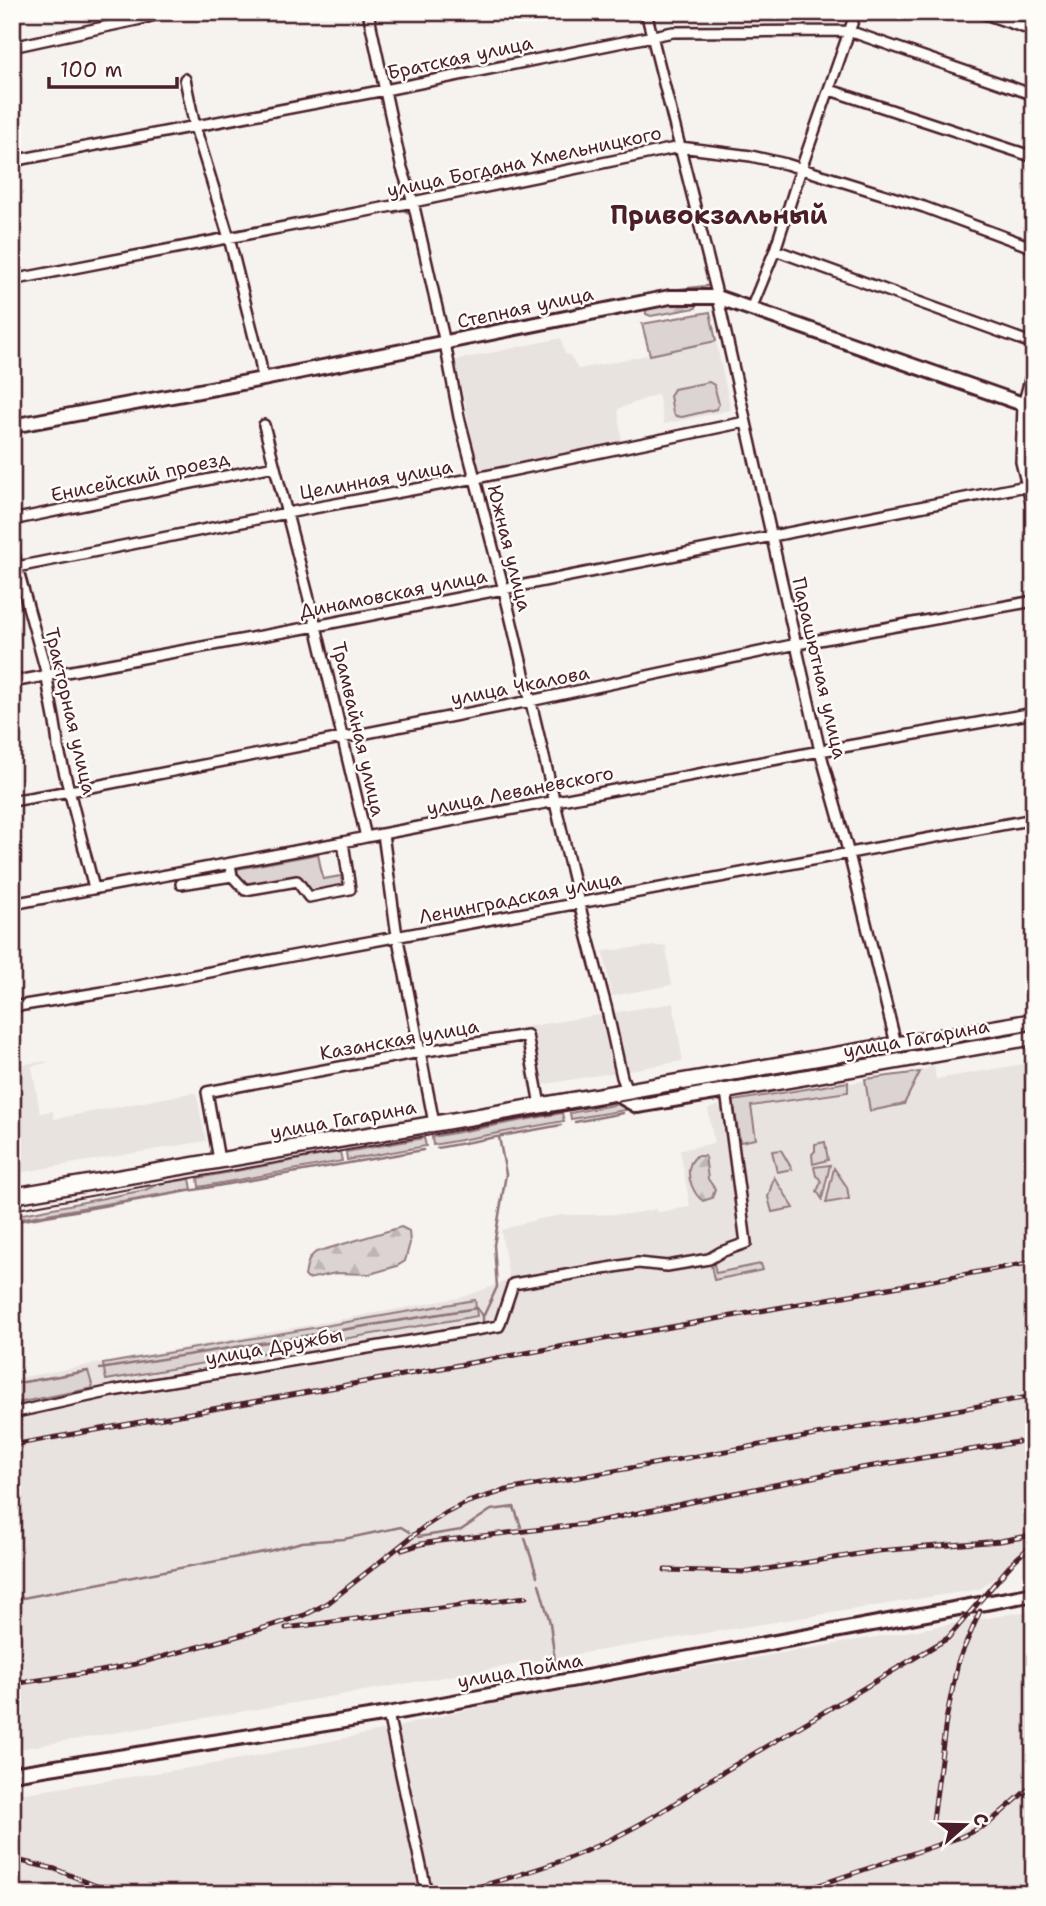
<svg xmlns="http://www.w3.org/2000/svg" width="1046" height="1906" viewBox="0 0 1046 1906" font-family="'Shantell Sans',sans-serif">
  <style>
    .built { fill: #e9e3e0 }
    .green { fill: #dcd4d2; stroke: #937a7e; stroke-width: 2 }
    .forest { fill: url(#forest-firs); stroke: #937a7e; stroke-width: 2 }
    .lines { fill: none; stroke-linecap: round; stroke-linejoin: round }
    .stream { stroke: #8e7378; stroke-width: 2.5 }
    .street-casing { stroke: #4a1f2b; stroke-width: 14 }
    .secondary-casing { stroke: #4a1f2b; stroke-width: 18 }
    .primary-casing { stroke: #4a1f2b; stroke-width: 19 }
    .street { stroke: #fdfcf7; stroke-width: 9 }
    .secondary { stroke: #fdfcf7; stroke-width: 12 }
    .primary { stroke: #fdfcf7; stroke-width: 14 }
    .tram { stroke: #4a1f2b; stroke-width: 2 }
    .rail-casing { stroke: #4a1f2b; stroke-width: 5 }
    .rail { stroke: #fdfcf7; stroke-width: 2.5; stroke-dasharray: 8; stroke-linecap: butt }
    .labels { text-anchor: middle; stroke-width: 5; stroke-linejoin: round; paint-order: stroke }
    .street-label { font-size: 19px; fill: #4a1f2b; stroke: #fdfcf7 }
    .district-label { font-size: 26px; font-weight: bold; fill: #4a1f2b; stroke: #fdfcf7 }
  </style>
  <defs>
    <pattern id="forest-firs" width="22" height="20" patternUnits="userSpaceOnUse" patternTransform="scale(1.75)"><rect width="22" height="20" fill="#dcd4d2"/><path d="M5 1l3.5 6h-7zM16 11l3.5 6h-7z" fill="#beb6b4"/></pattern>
  </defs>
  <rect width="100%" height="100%" fill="#f6f3ef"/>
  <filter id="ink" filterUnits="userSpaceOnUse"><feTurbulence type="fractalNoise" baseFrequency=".0143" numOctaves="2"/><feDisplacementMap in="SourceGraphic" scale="14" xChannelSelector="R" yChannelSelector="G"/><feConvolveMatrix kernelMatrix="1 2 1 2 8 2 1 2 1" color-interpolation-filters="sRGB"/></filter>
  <g filter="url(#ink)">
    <!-- built -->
    <path class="built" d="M 561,338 L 565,354 L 570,355 L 578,369 L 716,341 L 731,410 L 664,424 L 658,394 L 618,409 L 622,442 L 593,450 L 481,471 L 478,467 L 456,360 Z
      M 655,946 L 666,946 L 672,985 L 612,996 L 603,951 Z
      M 673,1003 L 683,1061 L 528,1087 L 518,1028 Z
      M 45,1061 L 46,1063 L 32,1066 L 40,1113 L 53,1111 L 54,1119 L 196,1092 L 206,1141 L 12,1174 L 12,1066 Z
      M 1034,1062 L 1034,1573 L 1027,1554 L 980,1589 L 565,1656 L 294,1703 L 12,1750 L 12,1379 L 463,1297 L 509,1280 L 501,1230 L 538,1219 L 562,1215 L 631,1214 L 656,1209 L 657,1212 L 690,1207 L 680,1150 L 714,1143 L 708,1109 L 733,1101 L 920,1072 L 934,1065 L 936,1079 Z
      M 1034,1610 L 1034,1894 L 12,1894 L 12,1795 L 208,1765 L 381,1731 L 506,1700 Z"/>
    <!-- green -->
    <path class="green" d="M 710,312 L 716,341 L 650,355 L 642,324 Z
      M 709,382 L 714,385 L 719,404 L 716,409 L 682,417 L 676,416 L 673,413 L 670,396 L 674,389 Z
      M 318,854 L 323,879 L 347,875 L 348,886 L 309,893 L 290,877 L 246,887 L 239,879 L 237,869 Z
      M 920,1072 L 904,1104 L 870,1111 L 865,1079 Z
      M 848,1082 L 848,1092 L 751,1106 L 756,1139 L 740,1142 L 733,1101 Z
      M 624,1103 L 625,1110 L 571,1119 L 570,1113 Z
      M 562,1113 L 564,1121 L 433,1145 L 432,1137 Z
      M 424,1138 L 426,1146 L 347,1160 L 346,1152 Z
      M 825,1142 L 828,1160 L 813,1164 L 812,1154 L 815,1151 L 815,1144 Z
      M 781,1150 L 792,1169 L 777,1172 L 772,1151 Z
      M 340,1152 L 342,1161 L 199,1187 L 198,1178 Z
      M 830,1165 L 822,1199 L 817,1191 L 821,1182 L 819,1178 L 816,1176 L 814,1167 Z
      M 834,1168 L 847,1187 L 849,1199 L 826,1203 Z
      M 774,1177 L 794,1208 L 772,1212 L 768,1197 Z
      M 190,1179 L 192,1189 L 12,1220 L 12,1216 L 145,1190 L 158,1184 Z
      M 714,1264 L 716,1273 L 761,1264 L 763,1270 L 714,1280 L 711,1265 Z
      M 475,1300 L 477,1316 L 106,1380 L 103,1364 Z
      M 88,1371 L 93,1388 L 12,1404 L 12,1384 Z"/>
    <!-- forest -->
    <path class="forest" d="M 691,300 L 697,303 L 696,308 L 651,316 L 646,314 L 646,310 L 654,306 Z
      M 696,1156 L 705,1156 L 708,1179 L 715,1189 L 712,1198 L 703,1201 C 694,1195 686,1177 690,1165 C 691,1161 694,1159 696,1156 Z
      M 401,1227 L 409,1231 L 410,1243 L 405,1261 L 397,1266 L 370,1274 L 336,1273 L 308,1279 L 305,1276 C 307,1267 307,1258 316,1252 Z"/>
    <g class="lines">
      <!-- stream -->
      <path class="stream" d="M 394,213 L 403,210 L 411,214 L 412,216
        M 414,226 L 438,334
        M 455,332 L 672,290 L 707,286
        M 575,1122 L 623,1113
        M 437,1148 L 561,1125
        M 12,1222 L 423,1150
        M 484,1315 L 497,1287 L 494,1245 L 506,1174 L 499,1137
        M 100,1369 L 477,1308 L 483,1316 L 483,1323
        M 12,1384 L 88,1371
        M 418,1537 L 461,1530 L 491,1510 L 514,1507 L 521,1527
        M 525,1538 L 537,1576
        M 539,1584 L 550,1623 L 556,1669
        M 12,1600 L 269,1551 L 302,1542 L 344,1539 L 401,1527 L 409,1532"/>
      <!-- street casing -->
      <g class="street-casing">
        <path id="street" d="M 368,12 L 401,165 L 413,202 L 445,343 L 459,417 L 504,590 L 579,903 L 607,1010 L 622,1077 L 627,1090
          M 646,12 L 717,294 L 820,751 L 849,854 L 896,1044
          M 979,12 L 1034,31
          M 12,47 L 141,19 L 164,12
          M 185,79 L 195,127 L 229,238 L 260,361 L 263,379
          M 830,90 L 1034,157
          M 12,161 L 385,90 L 673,32 L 849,31 L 1034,95
          M 775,250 L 1034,344
          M 12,280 L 413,202 L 680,147 L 751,156 L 786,164 L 924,207 L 1034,248
          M 751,309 L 775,250 L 801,169 L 856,12
          M 1034,365 L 1023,405 L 1021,462 L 1034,514
          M 264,425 L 316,626 L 366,837
          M 12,520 L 274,466
          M 12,543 L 17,567 L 47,675 C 49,700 57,723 58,747 L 94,888
          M 12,568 L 287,513 L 481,477 L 745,422
          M 12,682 L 316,626 L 1026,486
          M 12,801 L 81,789 L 530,701 L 797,644 L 1034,601
          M 383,834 L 396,929 L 434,1123
          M 230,864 L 232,876 L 245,890 L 297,881 L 309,897 L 350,889 L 343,842
          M 181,884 L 232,876
          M 12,904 L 343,842 L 366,837 L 820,751 L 1034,713
          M 12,1007 L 128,988 L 292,956 L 1034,819
          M 219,1160 L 207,1092 L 420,1052 L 527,1035 L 540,1105
          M 12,1413 L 112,1391 L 499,1326 L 513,1284 L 638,1263 L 667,1266 L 709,1259 L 721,1252 L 746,1243 L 726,1091
          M 388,1714 L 427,1894"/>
      </g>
      <!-- secondary casing -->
      <g class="secondary-casing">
        <path id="secondary" d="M 12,426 L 263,379 L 670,297 L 717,297 L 1034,408
          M 614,1093 L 637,1106 L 721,1092
          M 12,1774 L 388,1714 L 1034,1594"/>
      </g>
      <!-- primary casing -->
      <g class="primary-casing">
        <path id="primary" d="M 688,1084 L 726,1091 L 1034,1037
          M 12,1196 L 1034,1021"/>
      </g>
      <!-- street -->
      <use href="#street" class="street"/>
      <!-- secondary -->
      <use href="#secondary" class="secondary"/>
      <!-- primary -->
      <use href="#primary" class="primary"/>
      <!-- tram -->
      <path class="tram" d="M 12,1210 L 678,1091 L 1034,1030"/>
      <!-- rail casing -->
      <g class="rail-casing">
        <path id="rail" d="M 12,1445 L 1034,1262
          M 402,1550 L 421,1544 L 439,1541 L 585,1524 L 837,1472 L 1018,1442
          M 665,1570 L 748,1572 L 877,1551 L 1000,1541 L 1034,1535
          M 286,1628 L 526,1597
          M 12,1684 L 101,1671 L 136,1664 L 245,1634 L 305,1615 L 328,1603 L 424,1527 L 446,1513 L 468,1502 L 507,1490 L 1034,1396
          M 933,1821 L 946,1720 L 958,1662 L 980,1611
          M 12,1859 L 55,1869 L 116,1894
          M 31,1894 L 50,1891 L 91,1894
          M 453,1894 C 490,1883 530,1873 566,1859 C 615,1840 660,1815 703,1784 L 948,1638 L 1014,1561 L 1034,1543
          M 792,1894 L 961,1837 L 989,1823 L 1034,1784"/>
      </g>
      <!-- rail -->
      <use href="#rail" class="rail"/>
    </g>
  </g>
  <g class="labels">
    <!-- street labels -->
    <g class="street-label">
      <text transform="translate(460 57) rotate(-12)" y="7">Братская улица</text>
      <text transform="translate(524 161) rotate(-12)" y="7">улица Богдана Хмельницкого</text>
      <text transform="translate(525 307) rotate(-12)" y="7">Степная улица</text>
      <text transform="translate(140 476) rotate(-12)" y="7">Енисейский проезд</text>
      <text transform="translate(376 479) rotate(-10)" y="7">Целинная улица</text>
      <text transform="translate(510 548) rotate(76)" y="7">Южная улица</text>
      <text transform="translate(393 593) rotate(-11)" y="7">Динамовская улица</text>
      <text transform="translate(820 668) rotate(77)" y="7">Парашютная улица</text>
      <text transform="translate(520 685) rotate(-11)" y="7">улица Чкалова</text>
      <text transform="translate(71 711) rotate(77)" y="7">Тракторная улица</text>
      <text transform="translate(359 729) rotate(77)" y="7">Трамвайная улица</text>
      <text transform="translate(520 790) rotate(-11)" y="7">улица Леваневского</text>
      <text transform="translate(520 897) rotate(-11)" y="7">Ленинградская улица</text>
      <text transform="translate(916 1038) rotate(-10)" y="7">улица Гагарина</text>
      <text transform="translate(399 1039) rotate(-10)" y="7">Казанская улица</text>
      <text transform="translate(343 1119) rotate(-10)" y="7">улица Гагарина</text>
      <text transform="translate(274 1346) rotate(-10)" y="7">улица Дружбы</text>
      <text transform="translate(520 1670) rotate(-10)" y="7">улица Пойма</text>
    </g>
    <!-- district labels -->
    <g class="district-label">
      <text x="719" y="224">Привокзальный</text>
    </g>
  </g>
  <!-- margin -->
  <rect width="1046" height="1906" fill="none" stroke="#fdfcf7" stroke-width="42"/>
  <rect x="21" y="21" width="1004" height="1864" fill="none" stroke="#4a1f2b" stroke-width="2.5" filter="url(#ink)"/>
  <!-- north arrow -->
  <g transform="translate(965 1825) rotate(70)" stroke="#fdfcf7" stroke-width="5" paint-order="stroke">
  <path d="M0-5L12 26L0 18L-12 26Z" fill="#4a1f2b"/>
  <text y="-10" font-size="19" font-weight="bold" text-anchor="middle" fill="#4a1f2b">С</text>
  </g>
  <!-- scale -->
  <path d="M49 77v10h128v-10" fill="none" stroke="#4a1f2b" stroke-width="3.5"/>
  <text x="60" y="77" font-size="21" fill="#4a1f2b" stroke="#fdfcf7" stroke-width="5" paint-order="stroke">100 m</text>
</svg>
